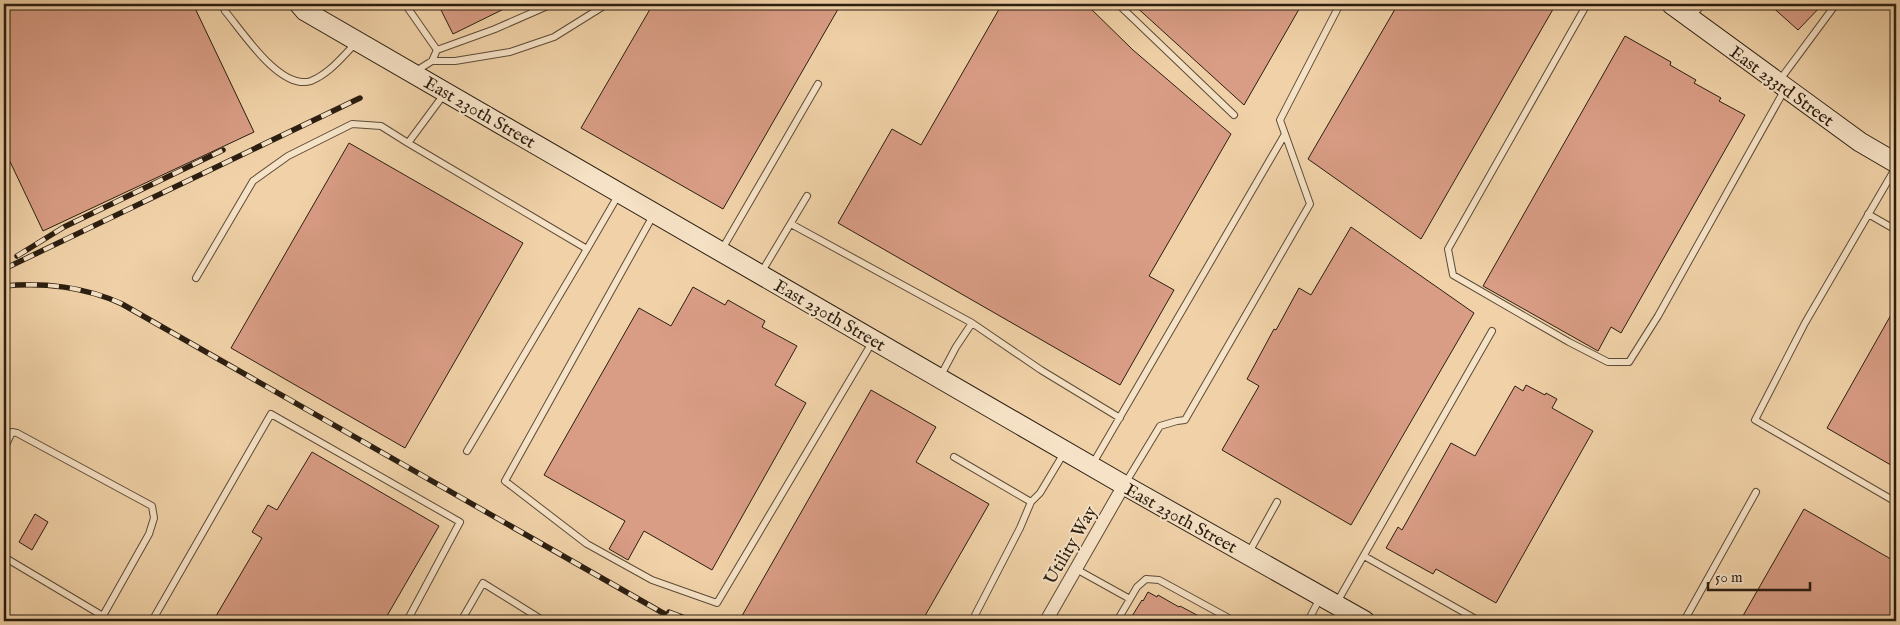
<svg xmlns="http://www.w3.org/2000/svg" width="1900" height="625" viewBox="0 0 1900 625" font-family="'IM FELL English',serif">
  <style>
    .building { fill: #d99d85; stroke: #2b1e11 }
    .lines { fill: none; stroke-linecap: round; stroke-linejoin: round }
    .lane-casing { stroke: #5c4b37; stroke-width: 8 }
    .street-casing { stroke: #5c4b37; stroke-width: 14 }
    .secondary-casing { stroke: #2b1e11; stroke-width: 21 }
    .lane { stroke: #f6e2c6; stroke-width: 6 }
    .street { stroke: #f6e2c6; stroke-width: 12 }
    .secondary { stroke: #f6e2c6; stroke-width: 19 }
    .rail-casing { stroke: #2b1e11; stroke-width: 5.5 }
    .rail { stroke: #f6e2c6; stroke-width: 4; stroke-dasharray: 11; stroke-linecap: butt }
    .labels { text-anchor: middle; stroke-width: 4; stroke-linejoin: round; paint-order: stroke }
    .street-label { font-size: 18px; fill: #2b1e11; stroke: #f6e2c6 }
  </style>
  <rect width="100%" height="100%" fill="#f1d2a8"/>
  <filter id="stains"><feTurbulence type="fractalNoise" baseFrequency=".004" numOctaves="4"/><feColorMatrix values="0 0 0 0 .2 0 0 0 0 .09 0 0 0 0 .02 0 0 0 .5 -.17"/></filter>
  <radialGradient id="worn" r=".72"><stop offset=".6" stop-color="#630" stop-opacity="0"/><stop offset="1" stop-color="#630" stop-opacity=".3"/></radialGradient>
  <!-- building -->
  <path class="building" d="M 4,4 L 193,4 L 254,132 L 43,231 L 4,149 Z
    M 438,4 L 514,4 L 453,34 Z
    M 653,4 L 841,4 L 723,209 L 581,128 Z
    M 1002,4 L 1086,4 L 1133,50 L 1231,134 L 1149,276 L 1174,290 L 1120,385 L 838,223 L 892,129 L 921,145 Z
    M 1133,4 L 1302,4 L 1244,105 Z
    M 1398,4 L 1556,4 L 1421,239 L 1308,159 Z
    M 1769,4 L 1823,4 L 1798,30 Z
    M 1625,36 L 1671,62 L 1670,65 L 1696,80 L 1694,83 L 1721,98 L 1719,101 L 1745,115 L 1621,333 L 1611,327 L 1598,351 L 1483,286 Z
    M 349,143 L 523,243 L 405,448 L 231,348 Z
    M 1351,227 L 1474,313 L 1351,525 L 1222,450 L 1259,386 L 1247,379 L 1274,329 L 1276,330 L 1299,288 L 1311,295 Z
    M 693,287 L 725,305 L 728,300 L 765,321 L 762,327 L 797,346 L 775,385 L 806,403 L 712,570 L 644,531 L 628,560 L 609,549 L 625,521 L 544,475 L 639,308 L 671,326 Z
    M 1896,306 L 1896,468 L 1827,428 Z
    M 1526,385 L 1545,395 L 1546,393 L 1557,399 L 1552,408 L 1593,431 L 1496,603 L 1436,569 L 1433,574 L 1386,548 L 1398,527 L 1402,530 L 1451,443 L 1475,456 L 1515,386 L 1523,391 Z
    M 871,390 L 936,427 L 916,462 L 989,504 L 922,621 L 739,621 Z
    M 312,452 L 439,526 L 384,621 L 213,621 L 262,538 L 252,532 L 268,505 L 277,510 Z
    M 1804,509 L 1896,562 L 1896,621 L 1740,621 Z
    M 35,514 L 48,522 L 32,550 L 19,542 Z
    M 1148,592 L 1157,597 L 1158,595 L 1179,607 L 1180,606 L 1208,621 L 1129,621 L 1142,600 L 1143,601 Z"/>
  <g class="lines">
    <!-- lane casing -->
    <g class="lane-casing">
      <path id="lane" d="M 222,4 L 225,11 C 242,31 280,91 311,81 C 329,74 342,57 355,44
        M 405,4 L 437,50 L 495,29 L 552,4
        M 1118,4 L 1234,115
        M 1587,4 L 1448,249 L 1453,275 L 1569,342 L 1608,362 L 1629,362 L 1658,316 L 1785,89
        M 1692,17 L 1702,4
        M 432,61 L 455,61 L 510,52 L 554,37 L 607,4
        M 416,71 L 432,61 L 437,50
        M 1779,81 L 1836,4
        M 408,143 L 587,249 L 619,194
        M 1896,167 L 1805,323 L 1755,420 L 1896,502
        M 654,214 L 505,481 L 587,544 L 652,580 L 717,603 L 873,341
        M 1868,214 L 1896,230
        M 791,224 L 972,323
        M 721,251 L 818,84
        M 761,273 L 807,196
        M 196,278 L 253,181 L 288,156 L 352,124 L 381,126 L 408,143 L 445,93
        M 940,377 L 956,347 L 972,323 L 1041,370 L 1120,418
        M 4,449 L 12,432 L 17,433 L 152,506 L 154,518 L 149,534 L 100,621
        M 467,451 L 587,249
        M 954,457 L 1031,502
        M 1092,465 L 1285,134
        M 1126,482 L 1160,426 L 1177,421 L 1185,420 L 1310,204 L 1280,120 L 1340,4
        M 1248,554 L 1277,502
        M 1364,556 L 1474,618 L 1472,621
        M 4,557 L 103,616
        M 1076,569 L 1130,599
        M 1336,604 L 1492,331
        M 152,621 L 271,414 L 460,522 L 407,621
        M 461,621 L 483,583 L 544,621
        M 972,621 L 1020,528 L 1031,502 L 1040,493 L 1064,453
        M 1117,621 L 1137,587 L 1146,579 L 1159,580 L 1234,621
        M 1308,621 L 1320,598
        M 1684,621 L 1756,492"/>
    </g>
    <!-- street casing -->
    <g class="street-casing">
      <path id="street" d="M 1046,621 L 1124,485"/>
    </g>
    <!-- secondary casing -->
    <g class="secondary-casing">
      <path id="secondary" d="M 299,4 L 305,11 L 1124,485 L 1365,621
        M 1671,4 L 1860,142 L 1896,163"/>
    </g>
    <!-- lane -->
    <use href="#lane" class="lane"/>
    <!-- street -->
    <use href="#street" class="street"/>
    <!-- secondary -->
    <use href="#secondary" class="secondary"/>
    <!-- rail casing -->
    <g class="rail-casing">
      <path id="rail" d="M 17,256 L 64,227 L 223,150
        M 4,269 L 360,98
        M 4,286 C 43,282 86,287 122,304 L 677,621
        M 669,612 L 693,621"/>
    </g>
    <!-- rail -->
    <use href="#rail" class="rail"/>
  </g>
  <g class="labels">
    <!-- street labels -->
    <g class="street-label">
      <text transform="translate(1782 86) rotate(36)" y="6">East 233rd Street</text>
      <text transform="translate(480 112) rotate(30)" y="6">East 230th Street</text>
      <text transform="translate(830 315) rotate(30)" y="6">East 230th Street</text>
      <text transform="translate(1181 518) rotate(29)" y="6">East 230th Street</text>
      <text transform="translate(1070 545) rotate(-60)" y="6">Utility Way</text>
    </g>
  </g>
  <!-- margin -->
  <rect width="1900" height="625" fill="none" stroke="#f1d2a8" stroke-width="20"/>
  <rect x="5" y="5" width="1890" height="615" fill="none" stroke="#2b1e11" stroke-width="2.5"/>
  <rect x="10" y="10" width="1880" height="605" fill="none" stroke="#2b1e11"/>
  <!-- scale -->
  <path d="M1708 582v8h102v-8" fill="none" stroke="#2b1e11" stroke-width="2.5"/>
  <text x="1715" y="582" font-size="15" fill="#2b1e11" stroke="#f6e2c6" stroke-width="4" paint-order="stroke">50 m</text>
  <rect width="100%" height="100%" filter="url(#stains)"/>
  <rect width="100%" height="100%" fill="url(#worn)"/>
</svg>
